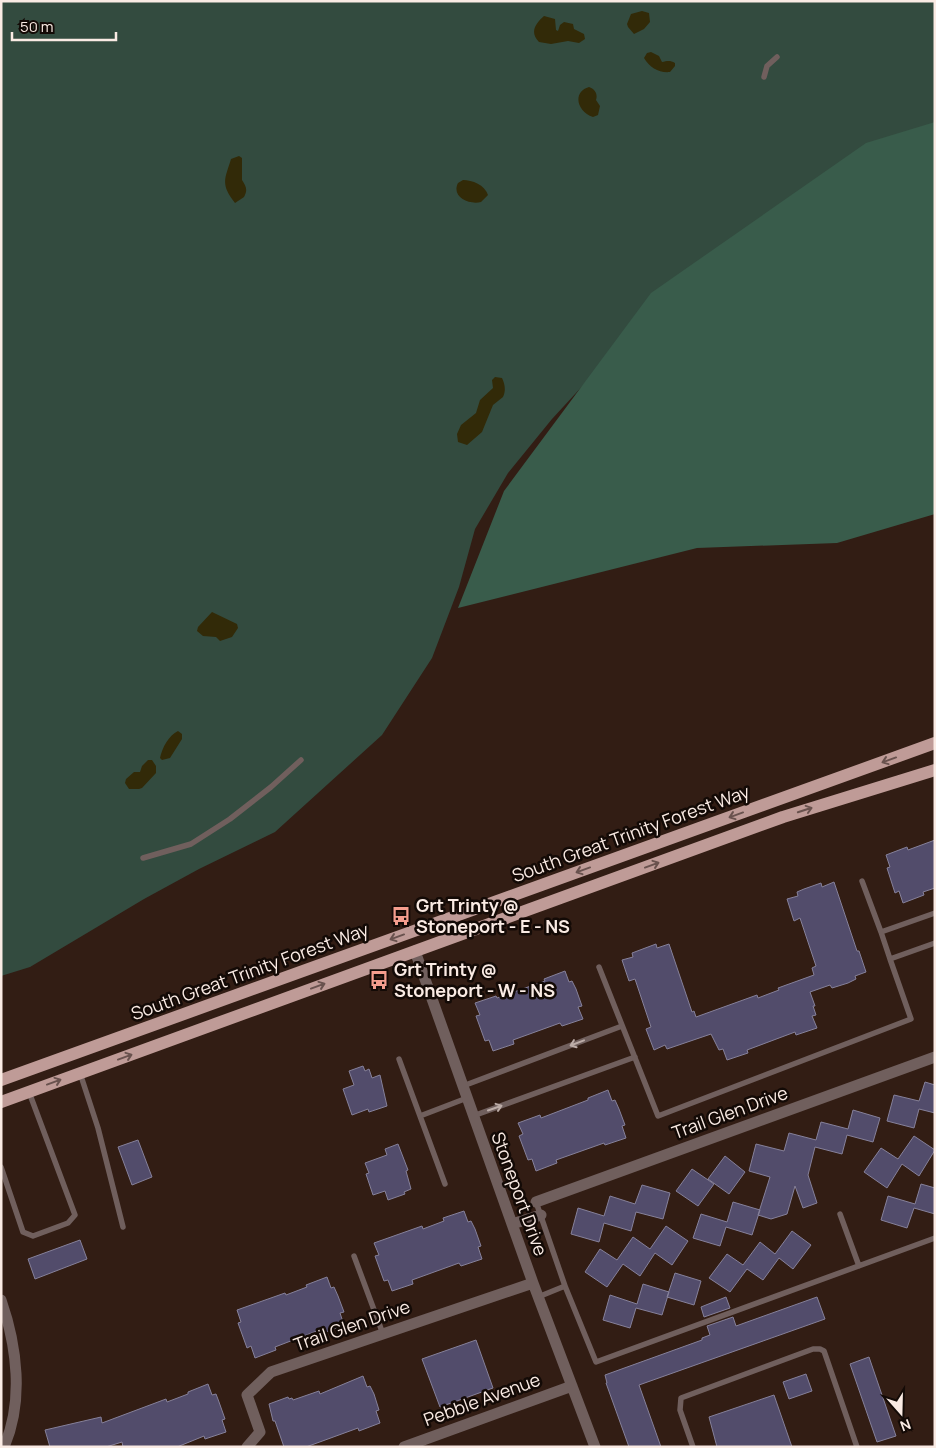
<svg xmlns="http://www.w3.org/2000/svg" width="936" height="1448" viewBox="0 0 936 1448" font-family="Manrope,sans-serif">
  <style>
    .green { fill: #334b3f }
    .forest { fill: #395c4b }
    .sand { fill: #322a08 }
    .building { fill: #524c6b; stroke: #86819a }
    .lines { fill: none; stroke-linecap: round; stroke-linejoin: round }
    .service { stroke: #705f5d; stroke-width: 5.5 }
    .minor { stroke: #705f5d; stroke-width: 11 }
    .primary { stroke: #bf9b97; stroke-width: 12 }
    .oneway { stroke: #69524e }
    .oneway2 { stroke: #bcaca7 }
    .labels { text-anchor: middle; stroke-width: 5; stroke-linejoin: round; paint-order: stroke }
    .street-label { font-size: 18px; fill: #faebe4; stroke: #130a06 }
    .poi-label { font-size: 18px; font-weight: bold; fill: #faebe4; stroke: #130a06; text-anchor: start }
  </style>
  <rect width="100%" height="100%" fill="#321d14"/>
  <!-- green -->
  <path class="green" d="M 1,1 L 935,1 L 935,125 L 670,291 L 552,419 L 508,473 L 475,529 L 459,587 L 432,658 L 382,735 L 275,832 L 199,869 L 144,899 L 30,967 L 1,976 Z"/>
  <!-- forest -->
  <path class="forest" d="M 935,122 L 935,514 L 837,543 L 697,548 L 458,608 L 504,491 L 651,293 L 866,143 Z"/>
  <!-- sand -->
  <path class="sand" d="M 642,11 L 649,13 L 650,22 L 644,29 L 634,34 L 628,27 L 627,24 L 631,14 Z
    M 544,16 L 555,19 L 556,30 L 558,31 L 560,25 L 564,22 L 573,24 L 574,29 L 584,34 L 585,39 L 579,43 L 568,41 L 551,44 L 539,42 C 529,32 536,23 544,16 Z
    M 651,52 L 659,56 L 662,62 C 667,61 670,60 675,63 L 675,66 L 670,72 C 659,73 650,68 644,58 L 647,53 Z
    M 589,87 C 595,89 598,94 596,100 L 600,106 L 598,115 L 593,117 C 577,112 572,92 589,87 Z
    M 239,156 L 242,158 L 242,180 C 246,186 248,190 244,197 L 235,203 C 220,184 225,179 231,159 Z
    M 463,180 C 472,180 485,185 488,195 L 481,202 C 469,205 451,197 458,183 Z
    M 495,377 L 502,378 C 505,384 506,391 503,397 L 493,405 L 482,432 L 467,445 L 458,442 L 457,434 L 461,425 L 476,413 L 480,400 L 493,388 L 492,380 Z
    M 212,612 L 237,624 L 238,628 L 232,637 L 220,641 L 216,637 L 203,636 L 197,631 L 198,627 Z
    M 178,731 L 182,734 L 182,739 L 170,758 L 162,760 L 160,758 C 162,748 169,735 178,731 Z
    M 148,760 L 152,760 L 156,766 L 156,773 L 142,788 L 139,789 L 129,789 L 125,783 L 126,779 L 134,772 L 140,772 L 142,766 Z"/>
  <!-- building -->
  <path class="building" d="M 935,840 L 935,888 L 923,892 L 924,895 L 903,903 L 899,891 L 895,893 L 887,868 L 890,867 L 886,855 L 907,847 L 908,850 Z
    M 834,882 L 857,951 L 859,951 L 866,972 L 855,976 L 856,979 L 848,983 L 832,988 L 830,985 L 810,992 L 815,1006 L 813,1006 L 816,1015 L 812,1016 L 817,1028 L 796,1035 L 795,1032 L 747,1050 L 748,1053 L 727,1060 L 723,1049 L 719,1050 L 711,1034 L 667,1049 L 665,1045 L 654,1050 L 646,1029 L 651,1027 L 635,979 L 629,981 L 622,960 L 633,957 L 632,953 L 656,944 L 657,948 L 669,944 L 692,1012 L 694,1011 L 696,1017 L 757,995 L 758,998 L 779,990 L 778,988 L 814,975 L 812,968 L 816,966 L 800,918 L 794,921 L 787,899 L 798,896 L 797,892 L 804,889 L 821,883 L 822,887 Z
    M 565,971 L 569,982 L 572,981 L 576,989 L 582,1006 L 578,1007 L 583,1019 L 562,1026 L 560,1023 L 513,1040 L 514,1044 L 493,1051 L 489,1040 L 485,1041 L 476,1016 L 480,1015 L 475,1003 L 496,996 L 497,998 L 545,981 L 544,979 Z
    M 363,1066 L 365,1071 L 369,1069 L 372,1078 L 380,1075 L 387,1106 L 369,1112 L 368,1109 L 352,1115 L 343,1089 L 354,1085 L 349,1071 Z
    M 925,1082 L 935,1085 L 935,1113 L 919,1109 L 914,1128 L 887,1121 L 894,1095 L 919,1101 Z
    M 608,1090 L 612,1101 L 615,1100 L 619,1109 L 625,1125 L 622,1126 L 626,1138 L 605,1145 L 604,1143 L 556,1160 L 557,1163 L 536,1171 L 532,1159 L 528,1160 L 519,1136 L 523,1134 L 518,1123 L 540,1115 L 541,1118 L 588,1100 L 588,1098 Z
    M 853,1110 L 880,1118 L 873,1142 L 847,1135 L 842,1154 L 815,1147 L 808,1175 L 817,1203 L 803,1208 L 795,1186 L 787,1214 L 771,1219 L 758,1215 L 770,1177 L 749,1171 L 756,1144 L 784,1151 L 789,1133 L 816,1140 L 821,1122 L 848,1129 Z
    M 914,1136 L 935,1150 L 919,1176 L 902,1164 L 887,1188 L 864,1172 L 881,1148 L 898,1159 Z
    M 138,1140 L 152,1177 L 132,1185 L 118,1147 Z
    M 398,1144 L 408,1170 L 406,1171 L 411,1189 L 404,1192 L 405,1194 L 388,1200 L 385,1191 L 373,1195 L 366,1174 L 369,1173 L 365,1163 L 387,1155 L 385,1149 Z
    M 725,1156 L 745,1172 L 729,1194 L 708,1179 Z
    M 692,1169 L 714,1184 L 698,1206 L 676,1191 Z
    M 921,1184 L 935,1188 L 935,1214 L 914,1208 L 907,1228 L 881,1220 L 888,1196 L 915,1204 Z
    M 642,1185 L 670,1193 L 663,1219 L 636,1212 L 631,1231 L 604,1223 L 599,1242 L 571,1234 L 578,1208 L 604,1216 L 610,1196 L 635,1204 Z
    M 733,1202 L 760,1210 L 752,1235 L 726,1227 L 720,1246 L 693,1238 L 701,1214 L 727,1222 Z
    M 464,1211 L 468,1222 L 471,1221 L 475,1229 L 481,1246 L 478,1247 L 482,1259 L 461,1266 L 459,1263 L 412,1280 L 413,1284 L 392,1291 L 388,1280 L 384,1281 L 375,1256 L 379,1255 L 374,1243 L 422,1226 L 423,1229 L 444,1221 L 443,1218 Z
    M 666,1226 L 688,1241 L 672,1265 L 655,1253 L 640,1276 L 623,1264 L 607,1287 L 585,1272 L 600,1249 L 617,1260 L 633,1237 L 650,1249 Z
    M 792,1231 L 811,1245 L 793,1269 L 779,1258 L 763,1280 L 747,1269 L 730,1292 L 709,1278 L 727,1254 L 743,1265 L 760,1242 L 775,1254 Z
    M 80,1240 L 87,1259 L 35,1279 L 28,1259 Z
    M 675,1273 L 701,1281 L 694,1305 L 667,1297 Z
    M 327,1277 L 331,1288 L 334,1287 L 338,1296 L 344,1312 L 340,1313 L 344,1325 L 323,1333 L 322,1329 L 275,1347 L 276,1350 L 255,1358 L 251,1346 L 247,1348 L 238,1323 L 241,1322 L 237,1310 L 285,1293 L 286,1295 L 307,1287 L 306,1285 Z
    M 643,1284 L 669,1292 L 662,1315 L 636,1308 L 630,1328 L 603,1320 L 610,1295 L 637,1304 Z
    M 726,1297 L 730,1308 L 704,1317 L 701,1307 Z
    M 817,1297 L 825,1319 L 639,1385 L 661,1447 L 629,1447 L 606,1383 L 607,1383 L 605,1375 L 702,1340 L 702,1338 L 710,1335 L 707,1326 L 733,1317 L 736,1326 Z
    M 476,1340 L 493,1388 L 440,1407 L 422,1359 Z
    M 869,1357 L 896,1436 L 877,1442 L 850,1364 Z
    M 806,1374 L 812,1391 L 789,1399 L 783,1382 Z
    M 363,1376 L 367,1387 L 370,1386 L 374,1394 L 379,1410 L 376,1411 L 380,1423 L 359,1431 L 358,1428 L 306,1447 L 284,1447 L 275,1421 L 273,1421 L 269,1404 L 288,1397 L 289,1399 L 292,1398 L 293,1400 L 319,1391 L 320,1394 Z
    M 208,1384 L 212,1395 L 216,1394 L 219,1402 L 225,1419 L 222,1420 L 226,1432 L 205,1439 L 204,1436 L 177,1447 L 123,1447 L 122,1442 L 106,1447 L 50,1447 L 45,1430 L 101,1417 L 102,1423 L 166,1399 L 167,1402 L 188,1394 L 188,1392 Z
    M 774,1395 L 792,1447 L 717,1447 L 709,1417 Z"/>
  <g class="lines">
    <!-- service -->
    <path class="service" d="M 764,77 L 767,66 L 777,57
      M 143,858 L 191,844 L 230,819 L 271,787 L 301,760
      M 862,881 L 881,932
      M 890,959 L 881,932 L 935,913
      M 599,967 L 658,1116 L 911,1019 L 890,959 L 935,943
      M 399,1059 L 420,1116
      M 80,1073 L 98,1128 L 123,1227
      M 463,1086 L 622,1026
      M 473,1116 L 635,1057
      M 1,1167 L 23,1232 L 33,1236 L 68,1223 L 75,1215 L 29,1092
      M 445,1184 L 420,1116 L 467,1098
      M 536,1202 L 565,1286
      M 840,1214 L 859,1266
      M 354,1256 L 383,1334
      M 538,1297 L 565,1286 L 596,1362 L 935,1238
      M 693,1447 L 680,1410 L 681,1398 L 813,1349 L 820,1349 L 824,1351 L 857,1447"/>
    <!-- minor -->
    <path class="minor" d="M 415,951 L 533,1283 L 595,1447
      M 536,1202 L 935,1057
      M 512,1224 L 541,1215
      M 1,1300 C 17,1346 24,1401 4,1447
      M 247,1447 L 260,1432 L 247,1395 L 271,1372 L 533,1283
      M 404,1447 L 572,1386"/>
    <!-- primary -->
    <path class="primary" d="M 1,1080 L 935,743
      M 1,1102 L 783,817 L 935,770"/>
  </g>
  <!-- one-way arrows -->
  <defs><path id="oneway-shaft" d="M-6 0H5M1.5-3L5.5 0L1.5 3" fill="none" stroke-width="1.6" stroke-linecap="round" stroke-linejoin="round" transform="scale(1.25)"/></defs>
  <g class="oneway">
    <use href="#oneway-shaft" transform="translate(889 760) rotate(160)"/>
    <use href="#oneway-shaft" transform="translate(805 810) rotate(-18)"/>
    <use href="#oneway-shaft" transform="translate(736 815) rotate(160)"/>
    <use href="#oneway-shaft" transform="translate(652 865) rotate(-20)"/>
    <use href="#oneway-shaft" transform="translate(583 870) rotate(160)"/>
    <use href="#oneway-shaft" transform="translate(397 937) rotate(160)"/>
    <use href="#oneway-shaft" transform="translate(318 986) rotate(-20)"/>
    <use href="#oneway-shaft" transform="translate(125 1057) rotate(-20)"/>
    <use href="#oneway-shaft" transform="translate(54 1082) rotate(-20)"/>
  </g>
  <g class="oneway2">
    <use href="#oneway-shaft" transform="translate(577 1043) rotate(159)"/>
    <use href="#oneway-shaft" transform="translate(495 1108) rotate(-19)"/>
  </g>
  <!-- icons -->
  <defs>
    <g id="bus-bare" transform="scale(1.5)"><path d="M-5-6H5V4H4V6H2V4H-2V6H-4V4H-5ZM-3.5-4V0h7V-4ZM-3.5 1.2v1.5H-2V1.2ZM2 1.2v1.5H3.5V1.2Z" fill="#f49d8d" stroke="#130a06" stroke-width="2.5" paint-order="stroke"/></g>
  </defs>
  <g fill-rule="evenodd">
    <use href="#bus-bare" x="401" y="916"/>
    <use href="#bus-bare" x="379" y="980"/>
  </g>
  <g class="labels">
    <!-- street labels -->
    <g class="street-label">
      <text transform="translate(631 834) rotate(-20)" y="6">South Great Trinity Forest Way</text>
      <text transform="translate(250 972) rotate(-20)" y="6">South Great Trinity Forest Way</text>
      <text transform="translate(730 1113) rotate(-20)" y="6">Trail Glen Drive</text>
      <text transform="translate(519 1194) rotate(70)" y="6">Stoneport Drive</text>
      <text transform="translate(352 1326) rotate(-19)" y="6">Trail Glen Drive</text>
      <text transform="translate(482 1400) rotate(-20)" y="6">Pebble Avenue</text>
    </g>
    <!-- poi labels -->
    <g class="poi-label">
      <text x="416" y="912">Grt Trinty @<tspan x="416" dy="21">Stoneport - E - NS</tspan></text>
      <text x="394" y="976">Grt Trinty @<tspan x="394" dy="21">Stoneport - W - NS</tspan></text>
    </g>
  </g>
  <!-- border -->
  <rect width="936" height="1448" fill="none" stroke="#faebe4" stroke-width="5"/>
  <!-- north arrow -->
  <g transform="translate(901 1413) rotate(160)" stroke="#130a06" stroke-width="4" paint-order="stroke">
  <path d="M0-4L9 19L0 12L-9 19Z" fill="#faebe4"/>
  <text y="-8" font-size="14" font-weight="bold" text-anchor="middle" fill="#faebe4">N</text>
  </g>
  <!-- scale -->
  <path d="M12 32v8h104v-8" fill="none" stroke="#faebe4" stroke-width="2.5"/>
  <text x="20" y="32" font-size="15" fill="#faebe4" stroke="#130a06" stroke-width="4" paint-order="stroke">50 m</text>
</svg>
